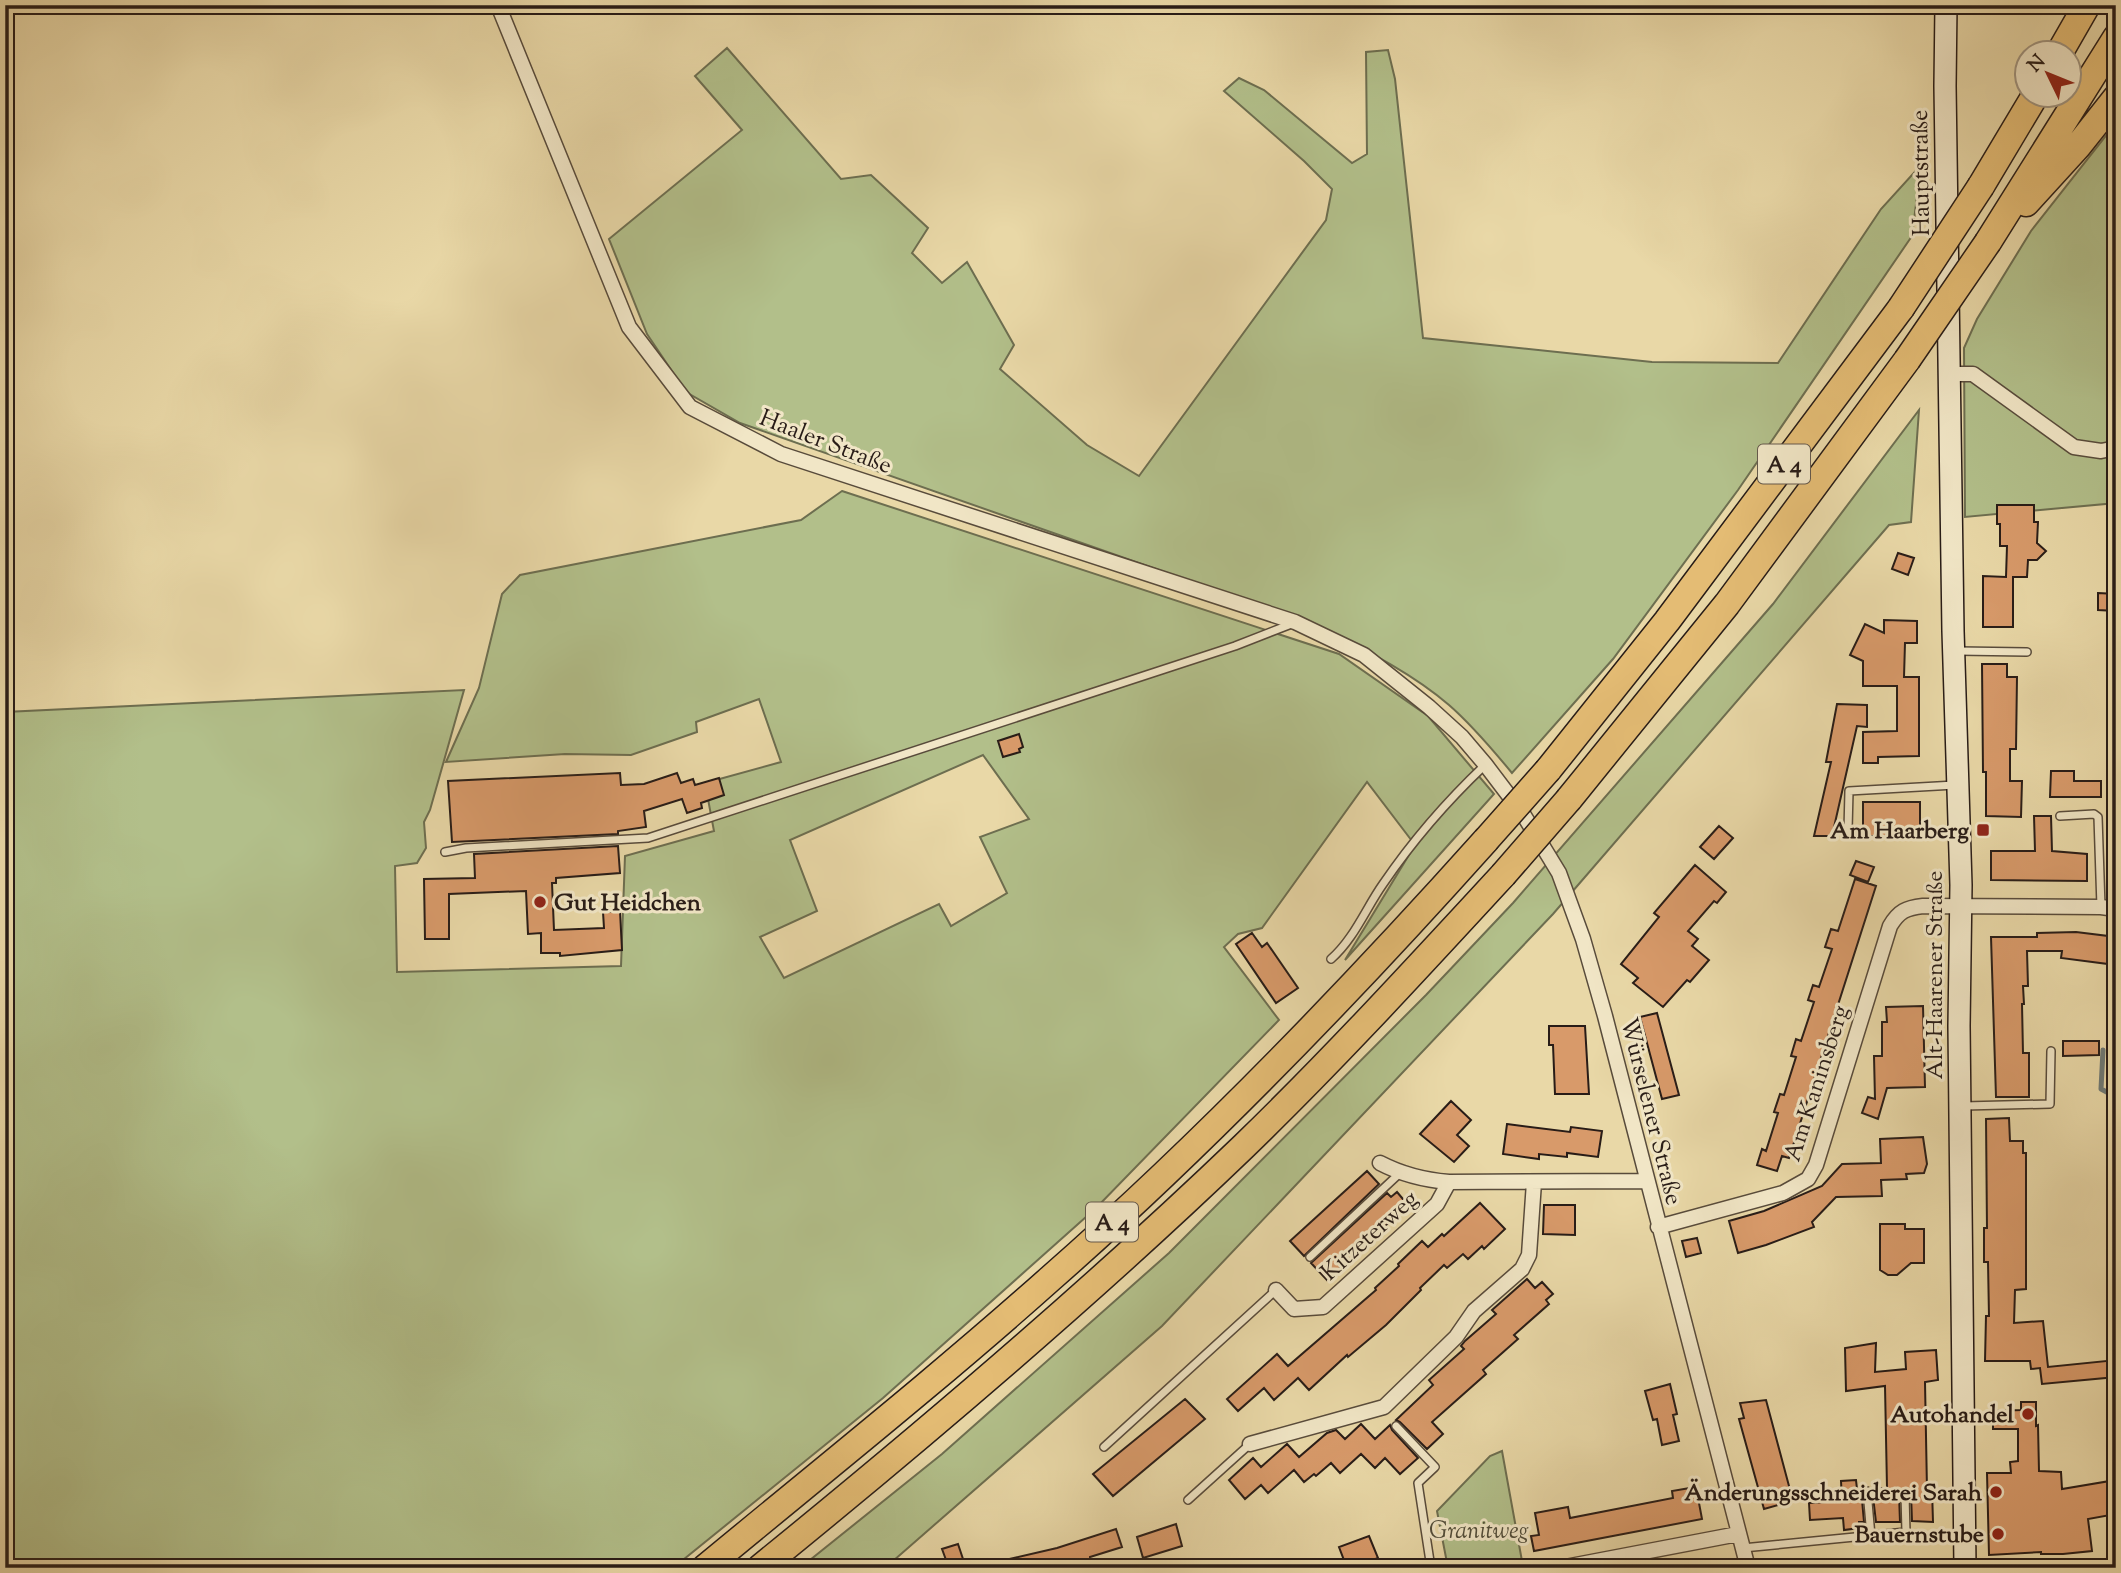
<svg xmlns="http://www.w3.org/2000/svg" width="2121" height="1573" viewBox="0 0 2121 1573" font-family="'Sorts Mill Goudy',serif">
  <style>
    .green { fill: #b2bf8a; stroke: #6d6e50; stroke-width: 2; fill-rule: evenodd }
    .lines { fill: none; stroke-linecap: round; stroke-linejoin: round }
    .stream { stroke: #6e7975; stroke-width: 5 }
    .building { fill: #d89a6a; stroke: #281c17; stroke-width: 2 }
    .lane-casing { stroke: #584b3b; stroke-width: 10 }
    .street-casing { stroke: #584b3b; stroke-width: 17 }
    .secondary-casing { stroke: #281c17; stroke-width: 24 }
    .highway-casing { stroke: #281c17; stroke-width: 29 }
    .lane { stroke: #f1e6c6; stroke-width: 7 }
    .street { stroke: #f1e6c6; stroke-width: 14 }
    .secondary { stroke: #f1e6c6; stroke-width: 21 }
    .highway { stroke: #e4bc74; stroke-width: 26 }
    .highway-bridge-casing { stroke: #281c17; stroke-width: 29; stroke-linecap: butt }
    .highway-bridge { stroke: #e4bc74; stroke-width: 26 }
    .poi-dot { fill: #8f2418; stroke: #f1e6c6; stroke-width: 2.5 }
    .labels { text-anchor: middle; stroke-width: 6; stroke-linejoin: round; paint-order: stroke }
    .shield { fill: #f1e6c6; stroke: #64594c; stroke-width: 2 }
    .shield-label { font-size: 23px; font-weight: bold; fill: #281c17 }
    .street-label { font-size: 24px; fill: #281c17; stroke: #f1e6c6 }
    .poi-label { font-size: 24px; font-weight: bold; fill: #281c17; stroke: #f1e6c6; text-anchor: end }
    .park-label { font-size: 24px; font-style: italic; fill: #514d3a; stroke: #f1e6c6 }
  </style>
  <rect width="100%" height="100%" fill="#e9d8a7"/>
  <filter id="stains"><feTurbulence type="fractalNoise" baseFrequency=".00286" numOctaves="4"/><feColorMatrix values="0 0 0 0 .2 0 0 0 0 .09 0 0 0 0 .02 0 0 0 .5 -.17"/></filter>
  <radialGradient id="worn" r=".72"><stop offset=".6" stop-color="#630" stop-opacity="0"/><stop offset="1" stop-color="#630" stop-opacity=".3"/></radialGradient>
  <!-- green -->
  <path class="green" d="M 727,48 L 841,179 L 871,175 L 928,228 L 912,253 L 942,283 L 967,262 L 1014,345 L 1000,369 L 1087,445 L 1139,476 L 1326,220 L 1332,189 L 1304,161 L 1224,91 L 1239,78 L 1264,90 L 1352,163 L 1367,154 L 1366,52 L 1388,50 L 1395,79 L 1423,338 L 1652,362 L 1778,363 L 1881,209 L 1921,165 L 1912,236 L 1738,490 L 1613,659 L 1512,773 C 1493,750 1472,725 1449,705 C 1411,672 1363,649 1318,626 L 740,423 L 686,392 L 647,334 L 609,239 L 742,130 L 695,76 Z
    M 2116,123 L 2116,503 L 1965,517 L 1964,348 L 1977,319 L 2031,231 Z
    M 1919,410 L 1911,522 L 1889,525 L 1553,914 L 1162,1326 L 885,1568 L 800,1568 L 942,1454 L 1169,1253 L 1426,995 L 1513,903 L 1773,604 Z
    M 842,491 L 1339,654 L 1428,716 L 1494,794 L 1345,960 L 1415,845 L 1367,782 L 1262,928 L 1238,934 L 1224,947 L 1279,1020 L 1096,1208 L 883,1398 L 673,1568 L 5,1568 L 5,712 L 464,690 L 430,810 L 424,822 L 426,848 L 417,863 L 395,866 L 397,972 L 621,966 L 625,856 L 714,831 L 705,783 L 781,762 L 759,699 L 696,722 L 697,732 L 631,755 L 565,754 L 446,762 L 479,688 L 502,594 L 520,575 L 801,520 ZM 983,755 L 1029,819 L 980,837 L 1007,893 L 951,926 L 939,904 L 784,978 L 760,937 L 817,911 L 790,840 Z
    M 2116,1097 L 2116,1239 L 2113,1231 L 2108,1117 Z
    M 1502,1451 L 1522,1561 L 1486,1568 L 1448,1568 L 1437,1511 L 1490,1456 Z"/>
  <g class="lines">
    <!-- stream -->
    <path class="stream" d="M 2114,546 L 2116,544
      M 2103,1050 L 2101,1089 L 2116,1097"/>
  </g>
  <!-- building -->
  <path class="building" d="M 1997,505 L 2034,505 L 2034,522 L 2038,522 L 2037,543 L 2046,551 L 2037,560 L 2028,560 L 2027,577 L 2013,577 L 2013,627 L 1983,627 L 1983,576 L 2006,577 L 2007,546 L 2000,546 L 2000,524 L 1997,524 Z
    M 1898,553 L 1914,558 L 1908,575 L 1892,569 Z
    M 2098,593 L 2116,594 L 2116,611 L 2098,610 Z
    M 1884,620 L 1917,621 L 1917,643 L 1905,643 L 1904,677 L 1919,677 L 1919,756 L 1878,757 L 1878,763 L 1863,763 L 1863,732 L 1897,731 L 1897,686 L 1863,686 L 1863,661 L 1850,655 L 1865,624 L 1884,633 Z
    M 1982,664 L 2007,664 L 2007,677 L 2017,677 L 2016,749 L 2010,749 L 2010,781 L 2022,781 L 2021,817 L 1986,816 L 1986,772 L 1983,772 Z
    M 1837,704 L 1867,705 L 1867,727 L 1857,726 L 1832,836 L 1814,836 L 1831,762 L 1826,762 Z
    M 1019,734 L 1023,747 L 1019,749 L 1020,752 L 1003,757 L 998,741 Z
    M 2051,771 L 2074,771 L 2074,781 L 2101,781 L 2101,797 L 2050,797 Z
    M 620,773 L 621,785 L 644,784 L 677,773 L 681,783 L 693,779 L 695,785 L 719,778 L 724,795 L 701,803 L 702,808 L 687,813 L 682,799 L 644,811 L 646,827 L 618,831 L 618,834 L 452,842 L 448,781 Z
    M 1863,802 L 1920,802 L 1920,836 L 1863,836 Z
    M 2034,816 L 2051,816 L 2052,851 L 2087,854 L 2087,881 L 1991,880 L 1991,851 L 2035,851 Z
    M 1719,826 L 1733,838 L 1714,859 L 1700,847 Z
    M 618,846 L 620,873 L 556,878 L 556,883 L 552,883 L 554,930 L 604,928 L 603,912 L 620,911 L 622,950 L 560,956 L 560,953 L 541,953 L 541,933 L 528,934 L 526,891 L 449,894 L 449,939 L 425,939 L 424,879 L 475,878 L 474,854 Z
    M 1856,861 L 1874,867 L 1868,882 L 1850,875 Z
    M 1695,865 L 1726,892 L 1717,903 L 1714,901 L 1688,931 L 1698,939 L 1692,946 L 1709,960 L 1690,982 L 1687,980 L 1663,1007 L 1633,983 L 1638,978 L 1621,964 L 1659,917 L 1654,913 Z
    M 1855,879 L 1876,886 L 1789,1158 L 1782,1156 L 1777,1171 L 1757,1165 L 1762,1149 L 1766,1151 L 1778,1113 L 1774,1112 L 1780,1094 L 1784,1095 L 1796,1057 L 1791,1056 L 1796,1039 L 1801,1041 L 1814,1002 L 1808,1000 L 1813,985 L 1819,987 L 1832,949 L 1825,947 L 1831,929 L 1838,931 Z
    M 2076,932 L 2116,937 L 2116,965 L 2061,958 L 2062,951 L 2027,951 L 2028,986 L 2023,986 L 2024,1004 L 2022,1004 L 2023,1053 L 2029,1053 L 2029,1097 L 1996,1097 L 1991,937 L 2037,937 L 2037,933 Z
    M 1252,933 L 1262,947 L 1267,943 L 1298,988 L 1276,1003 L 1236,944 Z
    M 1923,1006 L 1925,1087 L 1887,1088 L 1878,1119 L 1862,1113 L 1868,1097 L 1875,1099 L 1874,1056 L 1882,1056 L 1882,1022 L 1887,1022 L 1886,1007 Z
    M 1657,1013 L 1679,1095 L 1662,1099 L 1640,1017 Z
    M 1549,1026 L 1585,1026 L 1589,1094 L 1555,1094 L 1553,1045 L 1549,1045 Z
    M 2063,1041 L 2099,1041 L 2099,1055 L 2063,1056 Z
    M 1451,1101 L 1471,1120 L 1457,1135 L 1469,1146 L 1454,1162 L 1420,1134 Z
    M 2009,1118 L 2010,1141 L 2023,1141 L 2023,1153 L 2026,1153 L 2026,1289 L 2015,1290 L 2014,1323 L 2043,1321 L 2048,1367 L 2116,1360 L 2116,1377 L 2042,1384 L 2040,1368 L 2031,1369 L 2030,1361 L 1985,1361 L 1986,1316 L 1989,1316 L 1988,1262 L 1984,1262 L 1984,1228 L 1987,1228 L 1986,1119 Z
    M 1507,1124 L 1570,1132 L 1571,1127 L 1602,1131 L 1598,1157 L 1567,1153 L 1567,1157 L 1539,1154 L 1539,1159 L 1503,1154 Z
    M 1923,1137 L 1927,1164 L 1924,1173 L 1906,1174 L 1907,1179 L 1881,1180 L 1882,1196 L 1836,1197 L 1812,1222 L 1814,1227 L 1766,1245 L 1738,1253 L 1729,1221 L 1764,1211 L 1822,1186 L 1842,1164 L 1881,1163 L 1880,1139 Z
    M 1367,1171 L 1379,1184 L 1304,1256 L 1290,1241 Z
    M 1397,1192 L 1408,1205 L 1327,1280 L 1311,1263 L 1387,1193 L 1391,1197 Z
    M 1480,1203 L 1505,1229 L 1484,1249 L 1482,1246 L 1468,1259 L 1463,1254 L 1447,1268 L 1444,1265 L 1420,1288 L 1421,1290 L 1386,1325 L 1348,1357 L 1347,1355 L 1309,1390 L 1298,1378 L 1274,1400 L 1264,1388 L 1238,1411 L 1227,1399 L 1277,1354 L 1288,1366 L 1376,1290 L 1375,1288 L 1399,1266 L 1398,1264 L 1422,1241 L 1428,1247 L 1442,1234 L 1444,1236 Z
    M 1544,1205 L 1575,1205 L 1575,1235 L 1543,1234 Z
    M 1880,1224 L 1905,1224 L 1905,1229 L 1924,1229 L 1924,1263 L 1911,1263 L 1897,1275 L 1888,1275 L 1880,1270 Z
    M 1697,1238 L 1701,1253 L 1686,1257 L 1682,1241 Z
    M 1527,1279 L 1535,1288 L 1542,1282 L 1553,1294 L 1546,1300 L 1549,1304 L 1514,1335 L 1518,1339 L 1483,1370 L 1486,1374 L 1432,1422 L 1443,1434 L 1427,1449 L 1400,1422 L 1396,1420 L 1433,1385 L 1429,1380 L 1464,1349 L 1461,1346 L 1465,1341 L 1496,1314 L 1492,1310 Z
    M 1876,1343 L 1875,1372 L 1906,1369 L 1905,1352 L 1936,1350 L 1938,1380 L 1925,1382 L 1927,1490 L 1932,1489 L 1933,1522 L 1912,1521 L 1911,1494 L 1906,1489 L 1901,1490 L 1899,1494 L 1900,1522 L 1876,1522 L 1872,1488 L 1887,1488 L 1885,1386 L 1846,1391 L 1845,1348 Z
    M 1670,1384 L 1677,1414 L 1673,1415 L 1679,1441 L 1662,1445 L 1657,1419 L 1653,1420 L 1645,1391 Z
    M 1185,1399 L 1205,1419 L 1113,1496 L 1093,1474 Z
    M 1766,1400 L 1793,1501 L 1764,1509 L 1739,1419 L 1744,1418 L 1740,1403 Z
    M 2021,1402 L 2036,1402 L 2036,1426 L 2038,1425 L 2039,1471 L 2061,1472 L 2062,1489 L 2110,1481 L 2116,1514 L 2088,1519 L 2092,1551 L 2063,1554 L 2041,1554 L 2041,1552 L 1989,1555 L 1987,1473 L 2011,1473 L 2010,1462 L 2018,1461 L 2018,1429 L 1993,1429 L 1993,1411 L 2021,1410 Z
    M 1361,1424 L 1375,1439 L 1390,1425 L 1392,1430 L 1418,1458 L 1400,1474 L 1385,1458 L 1375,1468 L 1361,1454 L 1340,1473 L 1331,1463 L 1316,1476 L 1314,1474 L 1304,1482 L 1294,1470 L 1268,1493 L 1261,1485 L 1245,1499 L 1229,1480 L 1253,1458 L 1261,1467 L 1287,1444 L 1299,1457 L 1327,1433 L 1336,1430 L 1345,1439 Z
    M 1856,1480 L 1857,1489 L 1861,1489 L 1864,1522 L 1859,1522 L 1859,1528 L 1844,1530 L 1843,1518 L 1810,1520 L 1809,1503 L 1842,1501 L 1841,1481 Z
    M 1696,1487 L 1702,1519 L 1534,1551 L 1531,1536 L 1539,1535 L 1535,1513 L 1568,1507 L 1570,1518 L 1673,1498 L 1672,1491 Z
    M 1176,1524 L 1182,1546 L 1143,1558 L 1137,1537 Z
    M 1116,1529 L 1122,1547 L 1090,1557 L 1091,1568 L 997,1568 L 996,1562 L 1057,1548 Z
    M 1369,1536 L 1378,1558 L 1353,1568 L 1347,1568 L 1339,1547 Z
    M 958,1544 L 966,1568 L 949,1568 L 942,1549 Z"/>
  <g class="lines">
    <!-- lane casing -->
    <g class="lane-casing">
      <path id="lane" d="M 1958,651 L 2027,652
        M 2060,816 L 2094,814 L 2098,817 L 2101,907
        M 1848,830 L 1849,791 L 1955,785
        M 445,852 L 466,848 L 648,838 L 1235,646 L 1294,623
        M 1331,959 C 1354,939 1366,908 1383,884 C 1413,840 1447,801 1485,765
        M 1964,1106 L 2050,1104 L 2051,1051
        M 1310,1257 L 1400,1173
        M 1396,1426 L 1435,1467 L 1418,1483 L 1431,1568
        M 1104,1447 L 1276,1290
        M 1867,1491 L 1871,1536
        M 1188,1500 L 1250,1444
        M 1743,1548 L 1906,1532 L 1905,1495"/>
    </g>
    <!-- street casing -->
    <g class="street-casing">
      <path id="street" d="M 498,5 L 629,327 L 690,407 L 781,454 L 1295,622 L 1364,655 L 1429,707 L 1462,737 L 1485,764 L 1523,814 L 1559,873 L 1583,939 L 1605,1016 L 1748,1568
        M 1951,374 L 1973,374 L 2074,447 L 2101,451 L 2116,448
        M 1380,1163 C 1403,1175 1424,1180 1449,1182 L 1647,1181
        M 1658,1227 L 1783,1193 L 1808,1179 L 1816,1165 L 1890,926 C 1899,911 1906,908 1923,906 L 2101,907 L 2116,909
        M 1276,1290 L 1294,1309 L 1323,1307 L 1437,1204 L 1449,1182
        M 1250,1444 L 1384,1407 L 1456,1337 L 1474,1311 L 1522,1269 L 1529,1255 L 1534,1182
        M 1560,1568 L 1738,1534"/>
    </g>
    <!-- secondary casing -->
    <g class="secondary-casing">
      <path id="secondary" d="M 1946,5 L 1945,86 L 1953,631 L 1961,885 L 1959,1026 L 1965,1568"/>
    </g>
    <!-- highway casing -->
    <g class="highway-casing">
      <path id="highway" d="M 2060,52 L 2087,5
        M 1981,186 L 2036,94
        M 2026,203 L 2078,146 L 2116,98
        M 1988,242 L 2116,38
        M 1548,770 L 1667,621 L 1901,308
        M 1569,799 L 1727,604 L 1907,360
        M 705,1568 C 821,1472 939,1378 1051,1278 C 1206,1142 1349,993 1486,840
        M 760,1568 C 925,1434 1090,1294 1243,1147 C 1333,1060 1418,967 1503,875"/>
    </g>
    <!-- lane -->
    <use href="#lane" class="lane"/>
    <!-- street -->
    <use href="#street" class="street"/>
    <!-- secondary -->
    <use href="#secondary" class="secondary"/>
    <!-- highway -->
    <use href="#highway" class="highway"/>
    <!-- highway-bridge casing -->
    <g class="highway-bridge-casing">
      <path id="highway-bridge" d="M 1901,308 L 1981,186
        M 1907,360 L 1988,242
        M 1486,840 L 1548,770
        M 1503,875 L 1569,799"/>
    </g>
    <!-- highway-bridge -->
    <use href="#highway-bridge" class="highway-bridge"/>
  </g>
  <!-- markers -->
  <g class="poi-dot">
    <rect x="1976" y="823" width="14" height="14" rx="3.5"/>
    <circle cx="540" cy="902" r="7"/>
    <circle cx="2028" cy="1414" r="7"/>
    <circle cx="1996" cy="1492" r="7"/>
    <circle cx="1998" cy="1534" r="7"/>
  </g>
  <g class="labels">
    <!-- shield labels -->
    <g class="shield">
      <rect x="1758" y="444.5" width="52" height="39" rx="5"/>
      <rect x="1086" y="1202.5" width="52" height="39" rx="5"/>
    </g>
    <g class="shield-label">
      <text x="1784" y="472">A 4</text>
      <text x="1112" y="1230">A 4</text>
    </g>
    <!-- street labels -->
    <g class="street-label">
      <text transform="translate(1920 173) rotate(-91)" y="8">Hauptstraße</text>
      <text transform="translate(826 441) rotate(21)" y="8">Haaler Straße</text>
      <text transform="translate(1934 975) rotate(-90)" y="8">Alt-Haarener Straße</text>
      <text transform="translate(1816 1083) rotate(-72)" y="8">Am Kaninsberg</text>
      <text transform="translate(1652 1111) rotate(76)" y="8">Würselener Straße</text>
      <text transform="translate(1369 1235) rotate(-42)" y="8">Kitzeterweg</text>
    </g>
    <!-- poi labels -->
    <g class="poi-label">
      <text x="1969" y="838">Am Haarberg</text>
      <text x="554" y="910" text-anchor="start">Gut Heidchen</text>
      <text x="2014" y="1422">Autohandel</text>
      <text x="1982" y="1500">Änderungsschneiderei Sarah</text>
      <text x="1984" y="1542">Bauernstube</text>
    </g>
    <!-- park labels -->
    <g class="park-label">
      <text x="1479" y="1538">Granitweg</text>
    </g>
  </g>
  <!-- margin -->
  <rect width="2121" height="1573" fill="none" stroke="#e9d8a7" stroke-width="28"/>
  <rect x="7" y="7" width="2107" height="1559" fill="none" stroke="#281c17" stroke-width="3.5"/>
  <rect x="14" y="14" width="2093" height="1545" fill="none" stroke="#281c17" stroke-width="2"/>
  <!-- north arrow -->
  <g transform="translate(2048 74) rotate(313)"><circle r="33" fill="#f1e6c6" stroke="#a19580" stroke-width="2"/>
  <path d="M0-5L12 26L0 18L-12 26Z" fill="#8f2418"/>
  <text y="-10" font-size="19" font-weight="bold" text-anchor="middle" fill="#281c17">N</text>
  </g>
  <rect width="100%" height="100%" filter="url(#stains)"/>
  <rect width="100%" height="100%" fill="url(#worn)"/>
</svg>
